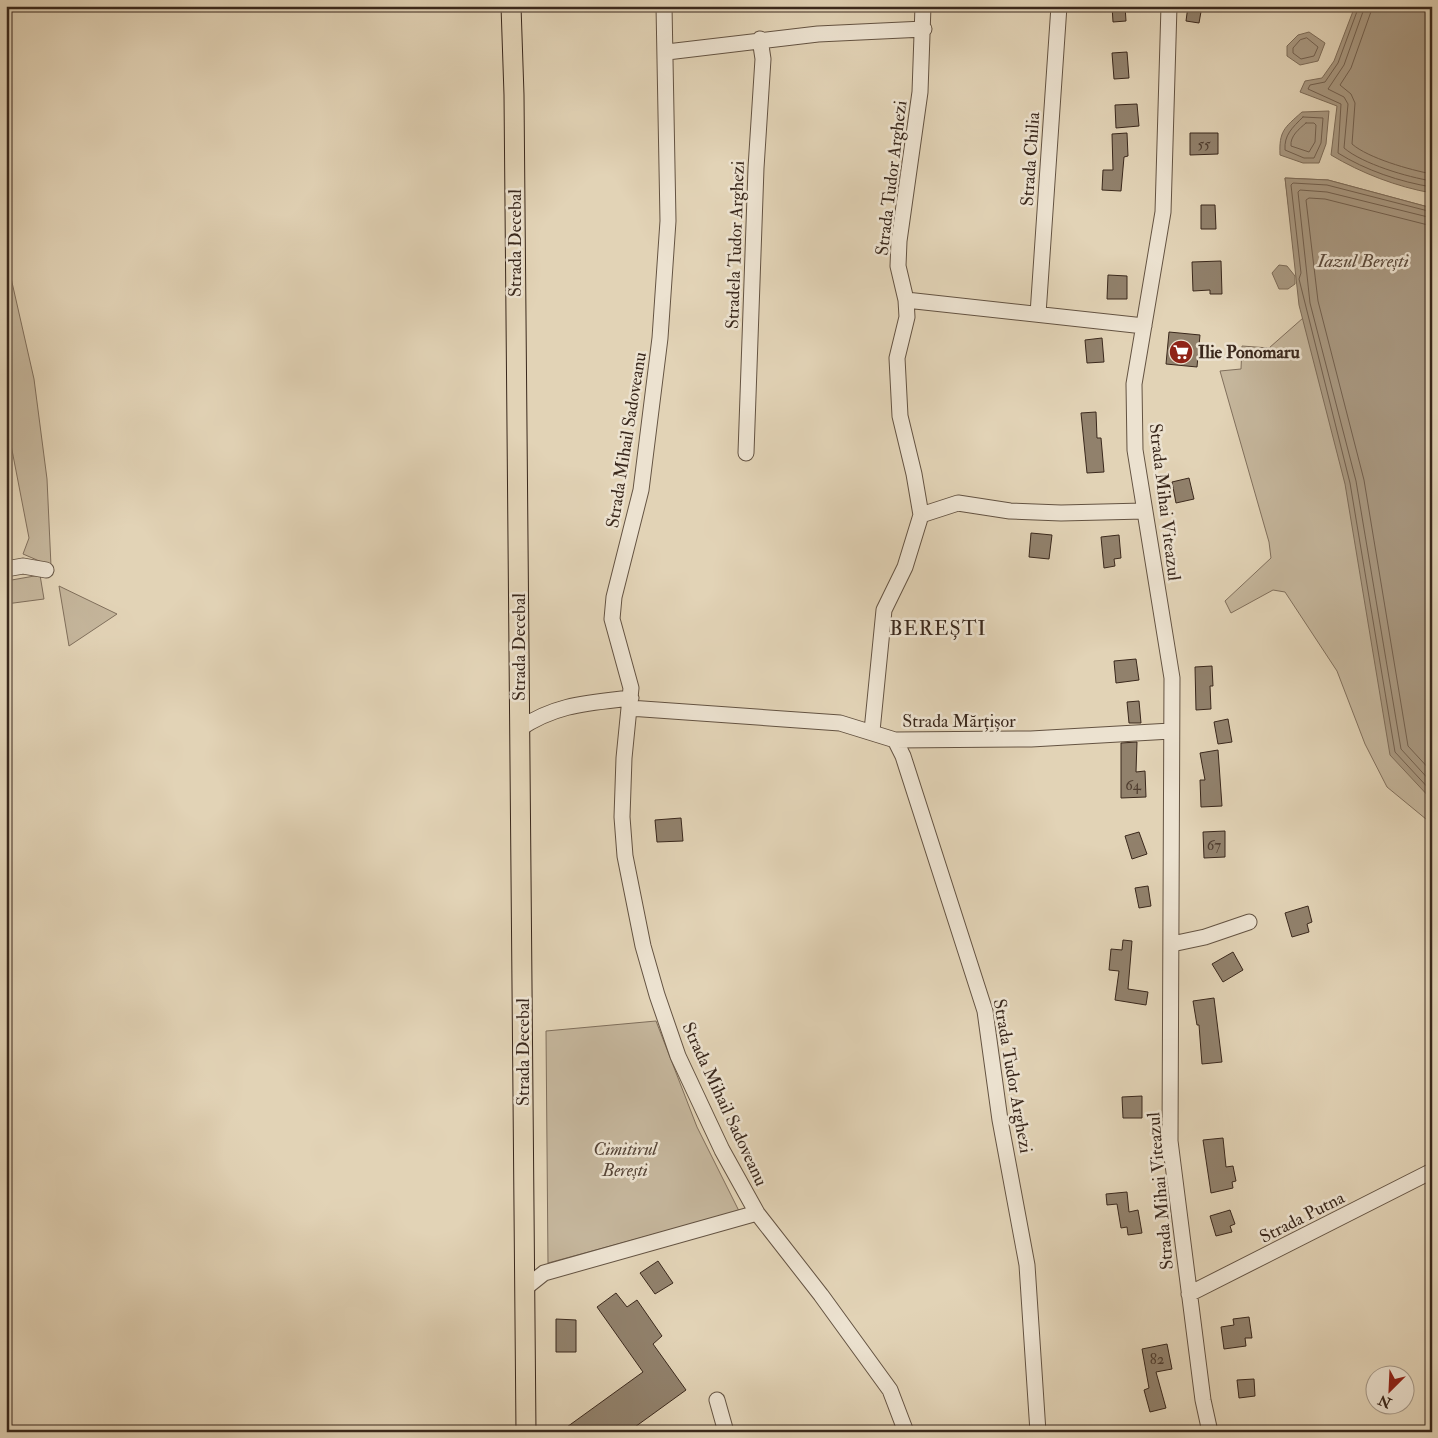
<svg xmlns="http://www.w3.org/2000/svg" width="1438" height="1438" viewBox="0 0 1438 1438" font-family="'IM FELL Double Pica',serif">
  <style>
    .green { fill: #c5b69c; stroke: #806f5c }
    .water { fill: #a99982; stroke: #7d6c59 }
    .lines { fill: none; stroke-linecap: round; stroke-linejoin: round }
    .shore { stroke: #72604f; stroke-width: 1 }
    .building { fill: #91816c; stroke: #3a281c }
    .minor-casing { stroke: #645342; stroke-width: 17 }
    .major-casing { stroke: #3a281c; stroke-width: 21 }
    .minor { stroke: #ece2d0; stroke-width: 15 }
    .major { stroke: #e2d3b6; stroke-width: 19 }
    .labels { text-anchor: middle; stroke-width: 5; stroke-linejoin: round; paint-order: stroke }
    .number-label { font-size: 15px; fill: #503e30 }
    .street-label { font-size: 18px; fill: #3a281c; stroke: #ece2d0 }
    .poi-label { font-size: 18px; font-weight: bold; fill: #3a281c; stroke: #ece2d0; text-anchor: start }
    .park-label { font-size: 18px; font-style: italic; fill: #564436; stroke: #ece2d0 }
    .water-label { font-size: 19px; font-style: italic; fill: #5b4a3b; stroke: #ece2d0 }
    .quarter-label { font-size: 20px; letter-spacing: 1px; fill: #3a281c; stroke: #ece2d0 }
  </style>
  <rect width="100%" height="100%" fill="#e2d3b6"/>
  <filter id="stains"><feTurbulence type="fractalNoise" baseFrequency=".004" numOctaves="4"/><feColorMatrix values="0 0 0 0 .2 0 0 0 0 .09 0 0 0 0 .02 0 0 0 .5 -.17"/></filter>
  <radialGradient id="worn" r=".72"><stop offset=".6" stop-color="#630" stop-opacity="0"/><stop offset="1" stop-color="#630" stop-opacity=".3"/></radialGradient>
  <!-- green -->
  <path class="green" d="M 1285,178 L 1328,180 L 1432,208 L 1432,824 L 1387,787 L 1365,744 L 1337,671 L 1285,592 L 1273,590 L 1231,613 L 1225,601 L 1271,558 L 1269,542 L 1220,371 L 1241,369 L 1242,346 L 1269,348 L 1303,318 Z
    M 6,256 L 34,379 L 47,479 L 51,566 L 23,554 L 29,538 L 6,419 Z
    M 40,575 L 44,599 L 6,604 L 6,581 Z
    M 59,586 L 117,614 L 69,646 Z
    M 656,1021 L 697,1127 L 739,1211 L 548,1263 L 546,1031 Z"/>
  <!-- water -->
  <path class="water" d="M 1355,6 L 1432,6 L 1432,193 C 1397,187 1361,173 1331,155 L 1337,106 L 1300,92 L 1305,81 L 1322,78 L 1334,61 Z
    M 1309,32 L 1325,43 L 1318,61 L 1300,65 L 1287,56 L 1287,46 L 1298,35 Z
    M 1329,111 L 1326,144 L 1319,163 L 1303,163 L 1280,155 C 1279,131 1284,128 1302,112 Z
    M 1285,178 L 1328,180 L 1432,208 L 1432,800 L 1390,755 L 1345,484 L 1299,305 Z
    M 1279,265 L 1287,266 L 1295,276 L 1295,284 L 1288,289 L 1279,289 L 1272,273 Z"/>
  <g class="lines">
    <!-- shore -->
    <path class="shore" d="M 1359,6 L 1338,63 L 1325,82 L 1310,85 L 1308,89 L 1341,104 L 1338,153 C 1365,170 1400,182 1432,187
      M 1365,6 L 1344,65 L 1328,89 L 1344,97 L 1348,104 L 1344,148 C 1363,164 1407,177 1432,181
      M 1373,6 L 1351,68 L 1340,85 L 1351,94 L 1355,103 L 1352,144 C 1368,158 1410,170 1432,174
      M 1307,38 L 1318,47 L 1314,56 L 1301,59 L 1293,53 L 1293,48 L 1300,40 Z
      M 1303,117 L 1323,118 L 1321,143 L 1314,158 L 1304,158 L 1285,150 C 1284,135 1292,128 1303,117 Z
      M 1306,123 L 1314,123 L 1316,125 L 1315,142 L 1309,152 L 1291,146 C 1290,136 1299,129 1306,123 Z
      M 1432,212 L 1327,185 L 1293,183 L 1291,185 L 1301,273 L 1299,279 L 1350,483 L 1395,752 L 1432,792
      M 1432,218 L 1327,192 L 1300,190 L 1298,192 L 1310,303 L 1356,481 L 1401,749 L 1432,783
      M 1432,226 L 1325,199 L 1309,198 L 1306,200 L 1318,301 L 1364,480 L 1408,746 L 1432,772"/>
  </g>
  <!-- building -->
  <path class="building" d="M 1112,6 L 1125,6 L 1126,21 L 1113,22 Z
    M 1188,6 L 1202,6 L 1199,23 L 1186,21 Z
    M 1127,52 L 1129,78 L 1114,79 L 1112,53 Z
    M 1137,104 L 1139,126 L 1116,128 L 1115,105 Z
    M 1127,133 L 1128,156 L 1124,157 L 1121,191 L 1102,190 L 1103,170 L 1113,170 L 1112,134 Z
    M 1190,133 L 1218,133 L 1218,154 L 1190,155 Z
    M 1201,205 L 1215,205 L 1216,229 L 1201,229 Z
    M 1221,261 L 1222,294 L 1210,294 L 1210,290 L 1193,291 L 1192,262 Z
    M 1108,275 L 1127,276 L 1127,299 L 1107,299 Z
    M 1169,332 L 1200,335 L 1197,367 L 1166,364 Z
    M 1102,338 L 1104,362 L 1087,363 L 1085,340 Z
    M 1096,412 L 1097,438 L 1101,438 L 1104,472 L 1087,473 L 1081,413 Z
    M 1189,478 L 1194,499 L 1176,503 L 1172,482 Z
    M 1031,533 L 1052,535 L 1049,559 L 1029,557 Z
    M 1119,535 L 1121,558 L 1114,559 L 1115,566 L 1104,568 L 1101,537 Z
    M 1136,659 L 1139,680 L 1116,683 L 1114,661 Z
    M 1212,666 L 1213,686 L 1210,686 L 1211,709 L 1196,710 L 1195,667 Z
    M 1139,701 L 1141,723 L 1129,723 L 1127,702 Z
    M 1228,719 L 1232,742 L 1218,744 L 1214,722 Z
    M 1137,742 L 1136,772 L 1145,771 L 1146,797 L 1121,798 L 1121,743 Z
    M 1218,750 L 1222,806 L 1201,807 L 1200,780 L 1205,780 L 1200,753 Z
    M 681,818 L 683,841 L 657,842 L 655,820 Z
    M 1225,831 L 1225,857 L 1204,858 L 1203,832 Z
    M 1139,832 L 1147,854 L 1132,859 L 1125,836 Z
    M 1148,886 L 1151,906 L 1139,908 L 1135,888 Z
    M 1308,906 L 1312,922 L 1307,924 L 1309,932 L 1292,937 L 1285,913 Z
    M 1123,940 L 1132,941 L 1128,989 L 1148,992 L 1146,1005 L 1115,1000 L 1119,971 L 1109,970 L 1111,949 L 1122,950 Z
    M 1233,952 L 1243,970 L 1223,982 L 1212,964 Z
    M 1214,998 L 1222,1062 L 1202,1064 L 1199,1025 L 1197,1025 L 1193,1001 Z
    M 1142,1096 L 1142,1118 L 1123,1118 L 1122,1097 Z
    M 1223,1138 L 1226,1167 L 1233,1166 L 1236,1181 L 1232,1182 L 1233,1188 L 1211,1193 L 1203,1140 Z
    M 1127,1192 L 1129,1212 L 1138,1210 L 1142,1233 L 1128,1235 L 1127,1227 L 1121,1228 L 1117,1204 L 1107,1205 L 1106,1194 Z
    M 1230,1210 L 1235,1224 L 1230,1226 L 1232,1232 L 1216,1236 L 1210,1216 Z
    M 658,1261 L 673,1283 L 655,1294 L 640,1273 Z
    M 616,1293 L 627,1307 L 637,1300 L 662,1336 L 653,1344 L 686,1390 L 628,1432 L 560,1432 L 643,1372 L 597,1307 Z
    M 1249,1317 L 1252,1338 L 1245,1338 L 1246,1346 L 1224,1349 L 1221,1327 L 1234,1325 L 1233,1319 Z
    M 556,1319 L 576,1320 L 576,1352 L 556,1352 Z
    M 1167,1344 L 1172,1369 L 1156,1372 L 1166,1408 L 1150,1412 L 1144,1390 L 1149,1388 L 1142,1349 Z
    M 1254,1379 L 1255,1396 L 1239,1398 L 1237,1380 Z"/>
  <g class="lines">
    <!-- minor casing -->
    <g class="minor-casing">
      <path id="minor" d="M 664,6 L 668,221 L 660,338 L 641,490 L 614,597 L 612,619 L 631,688 L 624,758 L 622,817 L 625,856 L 643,946 L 657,995 L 678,1056 L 722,1150 L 757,1213 L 821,1295 L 890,1390 L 906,1432
        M 1169,6 L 1163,212 L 1134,384 L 1135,450 L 1172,678 L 1170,1141 L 1203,1400 L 1210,1432
        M 667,52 L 818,34 L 924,29
        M 906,300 L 1144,326
        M 1038,314 L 1059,6
        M 746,453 L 756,168 L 763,59 L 760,39
        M 921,515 L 958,503 L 1010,511 L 1061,513 L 1144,511
        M 6,569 L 23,566 L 46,570
        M 629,708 L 840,723 L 895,740 L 1031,739 L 1171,731
        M 519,729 C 556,704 588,703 631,698
        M 872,731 L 884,610 L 905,567 L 921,515 L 914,474 L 900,416 L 897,358 L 907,317 L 906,300 L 898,266 L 899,241 L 920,92 L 923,6
        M 895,740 L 903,756 L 985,1011 L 1000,1120 L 1027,1265 L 1038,1432
        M 1172,944 L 1205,937 L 1249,922
        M 524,1289 L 544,1273 L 757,1213
        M 1189,1294 L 1432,1171
        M 717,1400 L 726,1432"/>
    </g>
    <!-- major casing -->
    <g class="major-casing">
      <path id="major" d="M 511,6 L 514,95 L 526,1432"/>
    </g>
    <!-- minor -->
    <use href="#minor" class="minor"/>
    <!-- major -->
    <use href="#major" class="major"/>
  </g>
  <!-- icons -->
  <defs>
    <g id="supermarket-disc" transform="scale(1.25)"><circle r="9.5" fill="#8f2418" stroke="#ece2d0"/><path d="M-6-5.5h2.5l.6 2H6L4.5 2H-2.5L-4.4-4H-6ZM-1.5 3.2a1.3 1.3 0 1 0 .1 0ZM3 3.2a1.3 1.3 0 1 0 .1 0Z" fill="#fff"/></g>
  </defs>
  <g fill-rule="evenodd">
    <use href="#supermarket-disc" x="1181" y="352"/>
  </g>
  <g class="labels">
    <!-- number labels -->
    <g class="number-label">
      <text x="1204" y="149">55</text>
      <text x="1133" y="790">64</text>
      <text x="1214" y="850">67</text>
      <text x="1157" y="1364">82</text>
    </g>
    <!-- street labels -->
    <g class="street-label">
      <text transform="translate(1030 159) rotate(-86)" y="6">Strada Chilia</text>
      <text transform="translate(891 178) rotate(-83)" y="6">Strada Tudor Arghezi</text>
      <text transform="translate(515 243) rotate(-90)" y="6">Strada Decebal</text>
      <text transform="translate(735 245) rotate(-88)" y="6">Stradela Tudor Arghezi</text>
      <text transform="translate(626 440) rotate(-81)" y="6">Strada Mihail Sadoveanu</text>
      <text transform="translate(1165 502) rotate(83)" y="6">Strada Mihai Viteazul</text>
      <text transform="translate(519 647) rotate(-90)" y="6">Strada Decebal</text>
      <text x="959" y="727">Strada Mărțișor</text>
      <text transform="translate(523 1052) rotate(-90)" y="6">Strada Decebal</text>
      <text transform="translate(1013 1076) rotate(80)" y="6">Strada Tudor Arghezi</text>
      <text transform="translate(725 1104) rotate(65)" y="6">Strada Mihail Sadoveanu</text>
      <text transform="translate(1160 1191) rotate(-95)" y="6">Strada Mihai Viteazul</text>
      <text transform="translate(1302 1217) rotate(-27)" y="6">Strada Putna</text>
    </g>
    <!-- poi labels -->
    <g class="poi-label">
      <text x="1198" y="358">Ilie Ponomaru</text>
    </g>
    <!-- park labels -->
    <g class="park-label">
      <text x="625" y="1155">Cimitirul<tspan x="625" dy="21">Berești</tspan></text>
    </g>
    <!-- water labels -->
    <g class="water-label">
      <text x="1363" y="267">Iazul Berești</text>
    </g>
    <!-- quarter labels -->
    <g class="quarter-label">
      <text x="938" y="635">BEREȘTI</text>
    </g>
  </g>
  <!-- margin -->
  <rect width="1438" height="1438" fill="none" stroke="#e2d3b6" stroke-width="25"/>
  <rect x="8" y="8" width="1423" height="1423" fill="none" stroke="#3a281c" stroke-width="2.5"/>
  <rect x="12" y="12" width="1413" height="1413" fill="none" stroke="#3a281c"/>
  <!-- north arrow -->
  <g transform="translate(1390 1390) rotate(204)"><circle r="24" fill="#ece2d0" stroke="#a59888"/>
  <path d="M0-4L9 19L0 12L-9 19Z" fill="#8f2418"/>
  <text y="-8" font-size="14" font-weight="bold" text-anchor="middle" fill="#3a281c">N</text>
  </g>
  <rect width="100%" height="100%" filter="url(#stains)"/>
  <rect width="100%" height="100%" fill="url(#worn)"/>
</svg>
